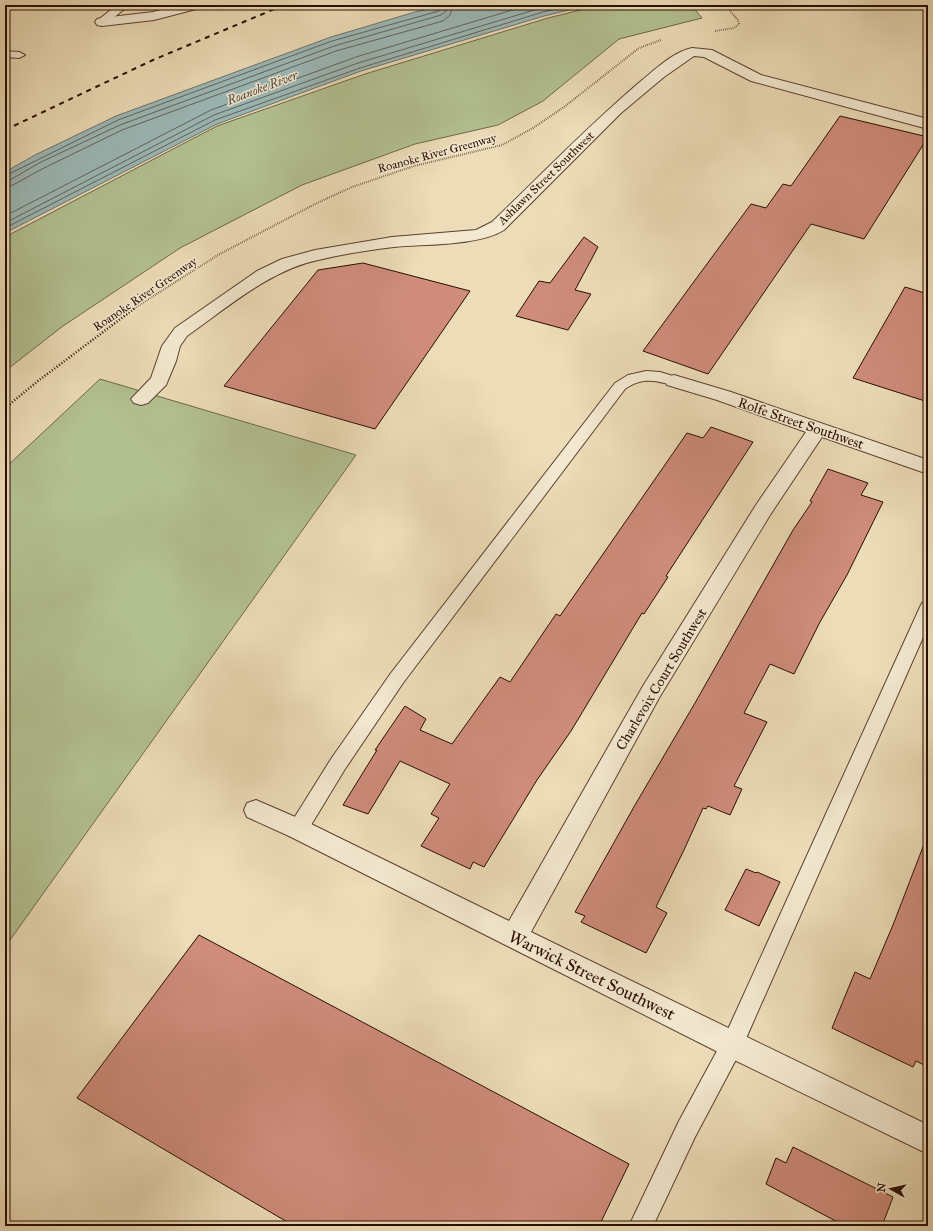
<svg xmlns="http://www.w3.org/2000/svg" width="933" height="1231" viewBox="0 0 933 1231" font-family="'IM FELL Great Primer',serif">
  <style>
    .green { fill: #b3c192; stroke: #6e6749 }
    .water { fill: #9cb9b8; stroke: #6e746e }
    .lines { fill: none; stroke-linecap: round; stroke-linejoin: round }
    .shore { stroke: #62635c; stroke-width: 1 }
    .building { fill: #cf8c7b; stroke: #290d00 }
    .service-casing { stroke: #5a412e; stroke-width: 2 }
    .minor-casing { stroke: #5a412e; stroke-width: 2 }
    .path-far1 { stroke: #290d00; stroke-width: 2; stroke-dasharray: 0.5 1.5; stroke-linecap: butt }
    .path { stroke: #290d00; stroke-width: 2.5; stroke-dasharray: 1 2; stroke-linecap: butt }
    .service { fill: #f3e8d0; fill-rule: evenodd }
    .minor { fill: #f3e8d0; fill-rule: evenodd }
    .rail { stroke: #290d00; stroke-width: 2; stroke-dasharray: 5 5; stroke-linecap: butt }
    .labels { text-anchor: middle; stroke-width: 3; stroke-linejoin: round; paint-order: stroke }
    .far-street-label { font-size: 12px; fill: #290d00; stroke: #f3e8d0 }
    .far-water-label { font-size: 13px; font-style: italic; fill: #514940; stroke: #f3e8d0 }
    .street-label { font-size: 14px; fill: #290d00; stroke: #f3e8d0 }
    .near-street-label { font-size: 17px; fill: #290d00; stroke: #f3e8d0 }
  </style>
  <rect width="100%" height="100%" fill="#ecdcb7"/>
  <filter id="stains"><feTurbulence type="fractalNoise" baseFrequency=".005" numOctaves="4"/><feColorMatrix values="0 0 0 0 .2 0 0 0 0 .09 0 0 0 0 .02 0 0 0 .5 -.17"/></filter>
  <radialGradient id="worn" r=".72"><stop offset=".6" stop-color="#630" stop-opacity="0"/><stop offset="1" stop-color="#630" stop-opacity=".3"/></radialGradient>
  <!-- green -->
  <path class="green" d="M 600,5 L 691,5 L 702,18 L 619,39 L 543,101 L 498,125 L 415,144 L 302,185 L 180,248 L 63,326 L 5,371 L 5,237 L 217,126 L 365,74 L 548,18 Z
    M 100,379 L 356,455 L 5,947 L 5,468 Z"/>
  <!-- water -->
  <path class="water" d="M 446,5 L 590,5 L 544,16 L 361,71 L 217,124 L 5,233 L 5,172 L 35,155 L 116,116 L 331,37 L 415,12 Z"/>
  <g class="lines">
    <!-- shore -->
    <path class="shore" d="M 5,176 L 118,120 L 332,41 L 439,11 L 442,5
      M 5,181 L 10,180 L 39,163 L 120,125 L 334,46 L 441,15 L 446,11 L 447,5
      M 5,187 L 13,185 L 42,169 L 122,130 L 336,51 L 443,21 L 450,15 L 453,5
      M 5,216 L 211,110 L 356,57 L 529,5
      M 5,223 L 214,115 L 358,63 L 551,5
      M 5,228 L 215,120 L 360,68 L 543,12 L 573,5"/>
  </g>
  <!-- building -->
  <path class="building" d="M 840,116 L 928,137 L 864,239 L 811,224 L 708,374 L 643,351 L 751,204 L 766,208 L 783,184 L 791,186 Z
    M 584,237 L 598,247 L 575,290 L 591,294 L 568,330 L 516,316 L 539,281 L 550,283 Z
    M 363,263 L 470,291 L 375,429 L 224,386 L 318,270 Z
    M 905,287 L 928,294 L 928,402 L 853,378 Z
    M 711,427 L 753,442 L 666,576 L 668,577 L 644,614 L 642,613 L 571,731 L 537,780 L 484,867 L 473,862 L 470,869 L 421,846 L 439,818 L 431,814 L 450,784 L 400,761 L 368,814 L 343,805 L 377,750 L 375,750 L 405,706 L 426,719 L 420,730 L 452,744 L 500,677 L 510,682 L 556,614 L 560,616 L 687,433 L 703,438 Z
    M 828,469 L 868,483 L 861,495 L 883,502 L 847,575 L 820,622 L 794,674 L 770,664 L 744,713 L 767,722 L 734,786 L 742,789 L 730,815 L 708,806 L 706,809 L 703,808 L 684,850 L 656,907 L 667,913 L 646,953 L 581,922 L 585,916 L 575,912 L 635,805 L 695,703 L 793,530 L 812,502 L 810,501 Z
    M 926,839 L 928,839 L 928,1067 L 916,1061 L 913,1067 L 832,1028 L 855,972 L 870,979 L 893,925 Z
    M 746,869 L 756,873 L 757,872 L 780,882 L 759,926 L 725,910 Z
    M 199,935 L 629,1164 L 599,1226 L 294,1226 L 77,1098 Z
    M 793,1147 L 893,1197 L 882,1226 L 845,1226 L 766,1184 L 776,1158 L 786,1163 Z"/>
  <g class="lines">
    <!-- service casing -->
    <g class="service-casing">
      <path id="service" d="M 117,5 L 129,5 L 106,24 L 98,24 L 97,22 L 98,20 Z
        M 5,51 L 19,52 L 25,55 L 19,58 L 5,57 Z
        M 646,371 L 660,372 L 679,378 L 681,381 L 679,384 C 673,386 670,384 664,383 C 649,379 638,380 625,389 L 403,683 L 345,769 L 305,835 L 298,837 L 291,835 L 288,829 L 291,823 L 331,759 L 391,673 L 615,383 L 628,375 Z
        M 928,601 L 928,626 L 740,1052 L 695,1137 L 653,1226 L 629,1226 L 679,1121 L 724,1038 L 920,607 L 922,603 Z"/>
    </g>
    <!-- minor casing -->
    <g class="minor-casing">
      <path id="minor" d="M 179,5 L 202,5 L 200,8 L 154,20 L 102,26 L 97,25 L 95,22 L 97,19 L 102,18 L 153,12 Z
        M 692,48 L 712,50 L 761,75 L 928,119 L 928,129 L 751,81 L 704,57 L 694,56 L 664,77 L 621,113 L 504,230 C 479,246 424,244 394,247 C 369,250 343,254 318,260 C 270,270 227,308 187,336 L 180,346 L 176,361 L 166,385 L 148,403 L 141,405 L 134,403 L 131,399 L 151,378 L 162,346 L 175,328 L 257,271 L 282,259 L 315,250 L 392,237 L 476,230 L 492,222 C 541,175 589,125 641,81 C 656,69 673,52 692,48 Z
        M 674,375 L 731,392 L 928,460 L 928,474 L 822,437 L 770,515 L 659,698 L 531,932 L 928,1125 L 928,1154 L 722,1054 L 289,836 L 247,817 L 244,810 L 247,803 L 256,800 L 307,822 L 509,921 L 643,686 L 756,505 L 806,432 L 717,400 L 667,385 L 665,381 L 667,377 Z"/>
    </g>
    <!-- path-far1 -->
    <path class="path-far1" d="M 715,31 L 734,28 L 739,24 L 738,20 L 725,5
      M 133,309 L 218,255 L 317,203 L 352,187 L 414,166 L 502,145 L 533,128 L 564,107 L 639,48 L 661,40"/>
    <!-- path -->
    <path class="path" d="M 5,408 L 38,381 L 135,308"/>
    <!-- service -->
    <use href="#service" class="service"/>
    <!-- minor -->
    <use href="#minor" class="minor"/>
    <!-- rail -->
    <path class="rail" d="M 5,130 L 153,60 L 284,5"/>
  </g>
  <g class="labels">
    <!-- far-street labels -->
    <g class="far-street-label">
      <text transform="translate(437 153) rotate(-15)" y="4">Roanoke River Greenway</text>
      <text transform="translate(546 178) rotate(-44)" y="4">Ashlawn Street Southwest</text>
      <text transform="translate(145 294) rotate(-34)" y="4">Roanoke River Greenway</text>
    </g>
    <!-- far-water labels -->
    <g class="far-water-label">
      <text transform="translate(262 87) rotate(-21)" y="5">Roanoke River</text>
    </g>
    <!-- street labels -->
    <g class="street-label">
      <text transform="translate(801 423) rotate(19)" y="5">Rolfe Street Southwest</text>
      <text transform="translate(661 679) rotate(-59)" y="5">Charlevoix Court Southwest</text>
    </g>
    <!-- near-street labels -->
    <g class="near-street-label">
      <text transform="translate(592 975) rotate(26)" y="6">Warwick Street Southwest</text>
    </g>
  </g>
  <!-- margin -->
  <rect width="933" height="1231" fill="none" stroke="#ecdcb7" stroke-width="20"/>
  <rect x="6" y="6" width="921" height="1219" fill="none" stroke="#290d00" stroke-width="2"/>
  <rect x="10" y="10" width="913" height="1211" fill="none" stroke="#290d00"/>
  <!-- north arrow -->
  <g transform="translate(891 1189) rotate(278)" stroke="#f3e8d0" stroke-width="3" paint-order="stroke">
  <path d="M0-3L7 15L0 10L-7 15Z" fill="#290d00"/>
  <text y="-6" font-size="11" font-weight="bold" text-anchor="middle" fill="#290d00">N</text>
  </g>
  <rect width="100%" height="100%" filter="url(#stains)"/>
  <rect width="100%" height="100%" fill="url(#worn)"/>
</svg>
